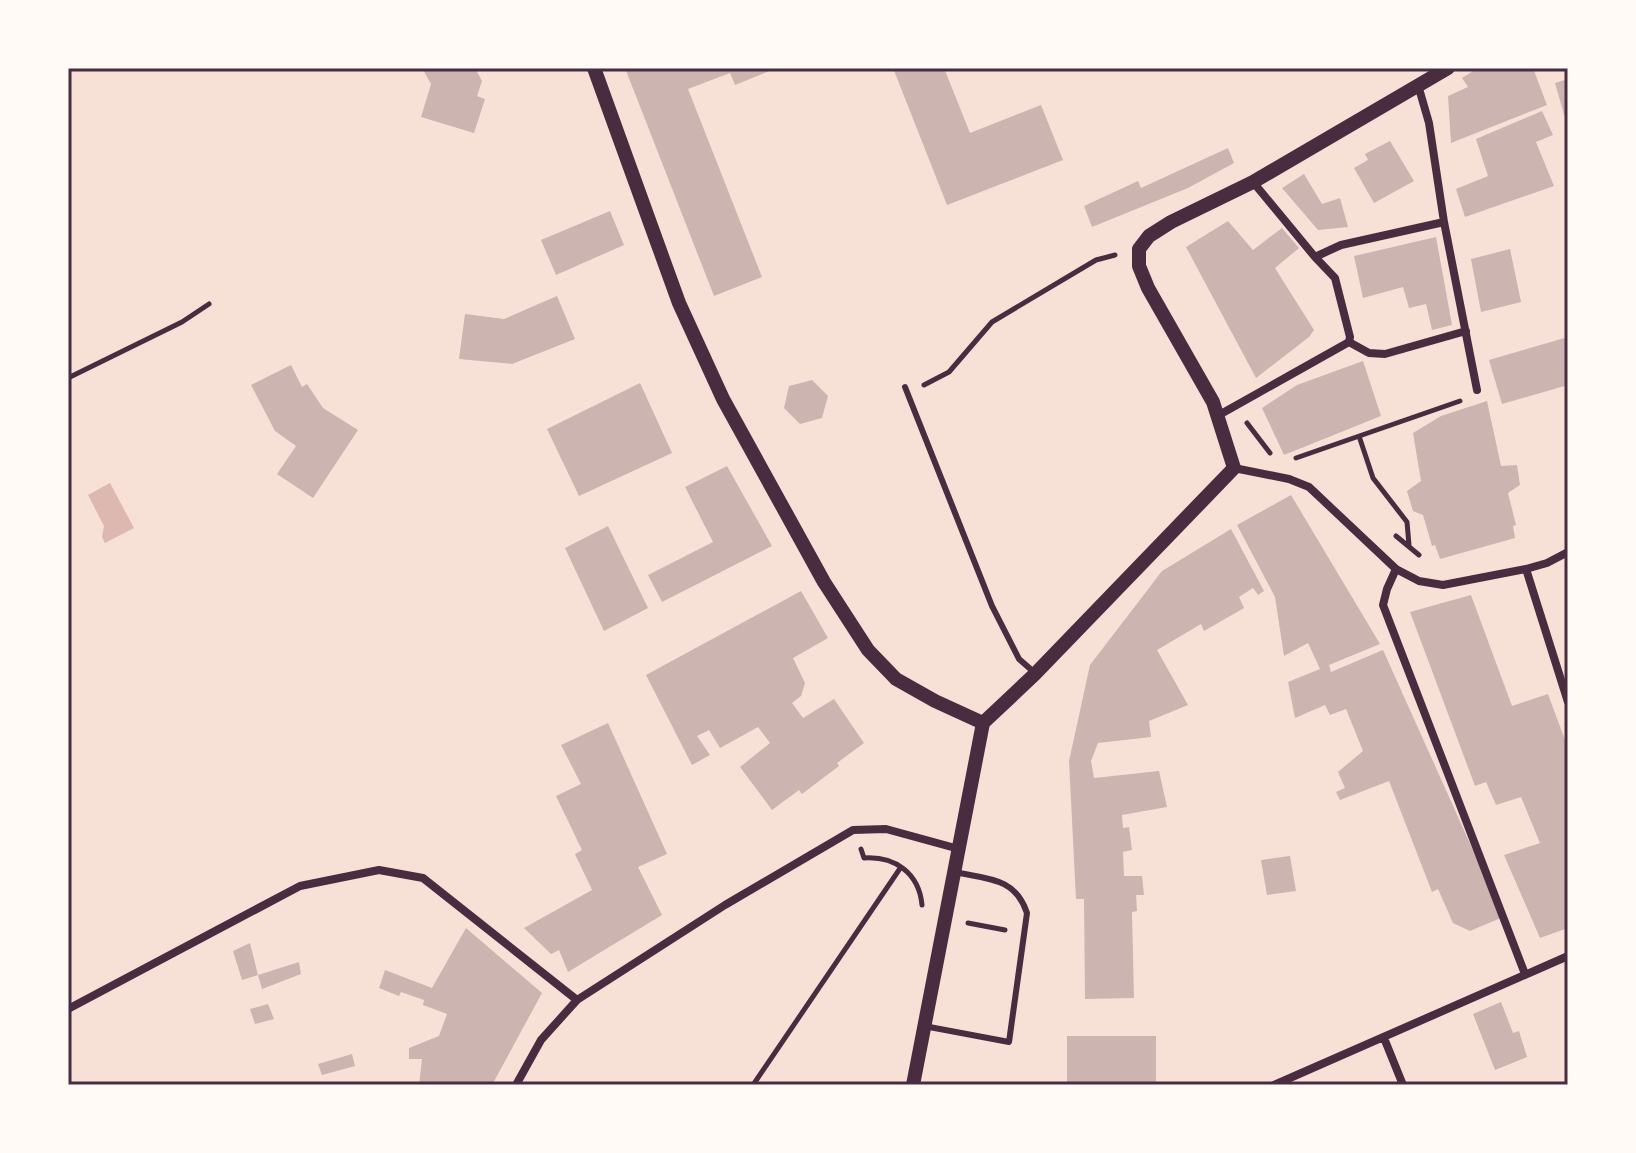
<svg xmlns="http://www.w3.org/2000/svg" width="1636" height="1153" viewBox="0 0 1636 1153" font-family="Spectral,serif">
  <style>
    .water { fill: #dcb8b0 }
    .building { fill: #ccb4b1 }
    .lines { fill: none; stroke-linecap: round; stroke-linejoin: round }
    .path { stroke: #4a2c40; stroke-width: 5 }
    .service { stroke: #4a2c40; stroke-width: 6 }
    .minor { stroke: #4a2c40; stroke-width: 8 }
    .tertiary { stroke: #4a2c40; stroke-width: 14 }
    .neatline { fill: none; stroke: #4a2c40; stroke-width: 3 }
  </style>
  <rect width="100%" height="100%" fill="#f7e1d7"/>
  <!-- water -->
  <path class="water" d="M 110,483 L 134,528 L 105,543 L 102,537 L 104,526 L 88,495 Z"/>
  <!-- building -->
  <path class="building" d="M 422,68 L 475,68 L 482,81 L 477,96 L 485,99 L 474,133 L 421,117 L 431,84 Z
    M 625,68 L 777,68 L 735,85 L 730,73 L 688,89 L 762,277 L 714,296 Z
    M 893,68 L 944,68 L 970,133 L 1041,105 L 1063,160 L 947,205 Z
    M 1478,68 L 1533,68 L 1547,105 L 1451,143 L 1448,96 L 1468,87 L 1462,78 Z
    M 1568,79 L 1568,125 L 1567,125 L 1555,83 Z
    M 1542,111 L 1553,135 L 1536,142 L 1554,186 L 1465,217 L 1456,189 L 1488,176 L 1476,139 Z
    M 1390,141 L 1414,181 L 1374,203 L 1354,168 L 1368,160 L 1365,154 Z
    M 1228,148 L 1234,163 L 1188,188 L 1092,227 L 1084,206 L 1138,181 L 1141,188 Z
    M 1304,174 L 1322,204 L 1340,198 L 1348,227 L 1318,230 L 1282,188 Z
    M 610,211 L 624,245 L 556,275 L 541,240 Z
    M 1228,221 L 1253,250 L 1282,228 L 1299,248 L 1275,268 L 1314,330 L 1309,337 L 1256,378 L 1186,247 Z
    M 1436,237 L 1452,325 L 1432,330 L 1426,304 L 1409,308 L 1403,287 L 1363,298 L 1354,256 Z
    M 1510,249 L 1521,302 L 1481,312 L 1471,259 Z
    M 557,296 L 575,339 L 512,364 L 459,359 L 465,314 L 504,319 Z
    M 1568,337 L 1568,385 L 1502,404 L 1489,360 Z
    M 1363,361 L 1381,416 L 1284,455 L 1262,408 L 1297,385 Z
    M 291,365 L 302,387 L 307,384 L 323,408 L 358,430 L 313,498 L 277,474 L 296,446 L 275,431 L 251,385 Z
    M 812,380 L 828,396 L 822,418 L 800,424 L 784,408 L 789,386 Z
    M 640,383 L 672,453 L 579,496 L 547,429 Z
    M 1487,401 L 1501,466 L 1517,465 L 1520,485 L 1508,493 L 1516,525 L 1513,526 L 1515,538 L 1440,559 L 1435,545 L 1432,546 L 1423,515 L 1413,511 L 1407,491 L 1421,481 L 1413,433 L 1441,416 Z
    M 727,466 L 772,546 L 662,602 L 648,575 L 713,542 L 685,487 Z
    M 1291,495 L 1380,644 L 1329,665 L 1331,672 L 1383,650 L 1503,917 L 1470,931 L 1453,923 L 1438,889 L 1432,892 L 1389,781 L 1340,800 L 1336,792 L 1345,788 L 1338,772 L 1363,751 L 1346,709 L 1330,715 L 1325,705 L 1295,718 L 1288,682 L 1320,669 L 1308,643 L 1284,656 L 1275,597 L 1237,525 Z
    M 608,526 L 648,608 L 604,631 L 565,548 Z
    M 1231,529 L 1264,591 L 1258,595 L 1253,588 L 1239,597 L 1244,608 L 1204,631 L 1201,624 L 1157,650 L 1188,705 L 1149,721 L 1151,737 L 1098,743 L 1091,761 L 1094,778 L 1159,771 L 1167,807 L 1122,815 L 1123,828 L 1129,827 L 1132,850 L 1123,852 L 1124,876 L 1142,876 L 1144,895 L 1136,895 L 1137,911 L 1132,912 L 1134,998 L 1085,999 L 1084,899 L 1076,899 L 1069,761 L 1090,665 L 1162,571 Z
    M 801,591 L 828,638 L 793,658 L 805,683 L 801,696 L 792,703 L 803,718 L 834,699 L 864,743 L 837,763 L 839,766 L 802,794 L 799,790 L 772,810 L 740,767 L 770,743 L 758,727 L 720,748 L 709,730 L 697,736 L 710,755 L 692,765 L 646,675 Z
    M 1471,595 L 1512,706 L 1548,694 L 1568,748 L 1568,928 L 1540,938 L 1504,855 L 1540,843 L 1521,797 L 1496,805 L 1486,782 L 1475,786 L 1410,612 Z
    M 608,723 L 667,854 L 638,867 L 662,915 L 568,972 L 559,950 L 551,954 L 524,928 L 592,890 L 575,854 L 582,850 L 556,796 L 581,784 L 561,745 Z
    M 1290,856 L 1296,891 L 1267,895 L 1261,860 Z
    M 466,928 L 542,993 L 492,1085 L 419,1085 L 422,1059 L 409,1059 L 409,1048 L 439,1036 L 447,1014 L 423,1005 L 424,1000 L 401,992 L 399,996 L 379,988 L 385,970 L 432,988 Z
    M 250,943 L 258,975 L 299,962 L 301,974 L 262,989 L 258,975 L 242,980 L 233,951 Z
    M 1501,1002 L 1513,1033 L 1519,1031 L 1527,1057 L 1495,1070 L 1473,1014 Z
    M 268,1004 L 274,1019 L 255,1024 L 250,1009 Z
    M 1067,1036 L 1156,1036 L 1156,1085 L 1067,1085 Z
    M 352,1054 L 355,1066 L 322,1075 L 318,1064 Z"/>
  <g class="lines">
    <!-- path -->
    <path class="path" d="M 68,378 L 182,322 L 209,304
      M 924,385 L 949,372 L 992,322 L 1096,260 L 1115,255
      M 1247,423 L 1270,453
      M 1359,436 L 1373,478 L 1407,522 L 1409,545
      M 1296,458 L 1460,401
      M 1396,536 L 1419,555
      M 861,849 L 864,858 C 895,856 919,873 922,905
      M 968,923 L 1005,930
      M 753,1085 L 901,867"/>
    <!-- service -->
    <path class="service" d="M 905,387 L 992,606 L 1019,659 L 1035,673
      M 924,1026 L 1009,1042 L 1027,913 C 1015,877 987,879 954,872"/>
    <!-- minor -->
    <path class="minor" d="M 1418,85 L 1429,123 L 1444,222 L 1477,390
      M 1253,182 L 1315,257
      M 1349,342 L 1369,353 L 1385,354 L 1466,331
      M 1219,415 L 1349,342 L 1350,337 L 1335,278 L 1315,257 L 1341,245 L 1444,222
      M 1234,468 L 1289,479 L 1309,487 L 1396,569 L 1419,581 L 1443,585 L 1526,569 L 1547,563 L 1568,552
      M 1396,569 L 1387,589 L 1383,605 L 1525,974
      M 1526,569 L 1568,702
      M 68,1009 L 300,886 L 379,870 L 423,878 L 577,1000
      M 1384,1038 L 1403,1085
      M 516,1085 L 541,1040 L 577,1000 L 725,905 L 853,830 L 886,829 L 959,849
      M 1274,1085 L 1568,956"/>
    <!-- tertiary -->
    <path class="tertiary" d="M 594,68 L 679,303 L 723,399 L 824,582 L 868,650 L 896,679 L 935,701 L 983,723
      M 983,723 L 1035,674 L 1234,468 L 1213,402 L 1148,288 L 1139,266 L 1139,249 L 1149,236 L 1171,222 L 1253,182 L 1448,68
      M 913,1085 L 983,723"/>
  </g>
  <!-- border -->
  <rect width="1636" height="1153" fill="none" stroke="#fffaf5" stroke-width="140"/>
  <rect x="70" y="70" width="1496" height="1013" class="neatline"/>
</svg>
